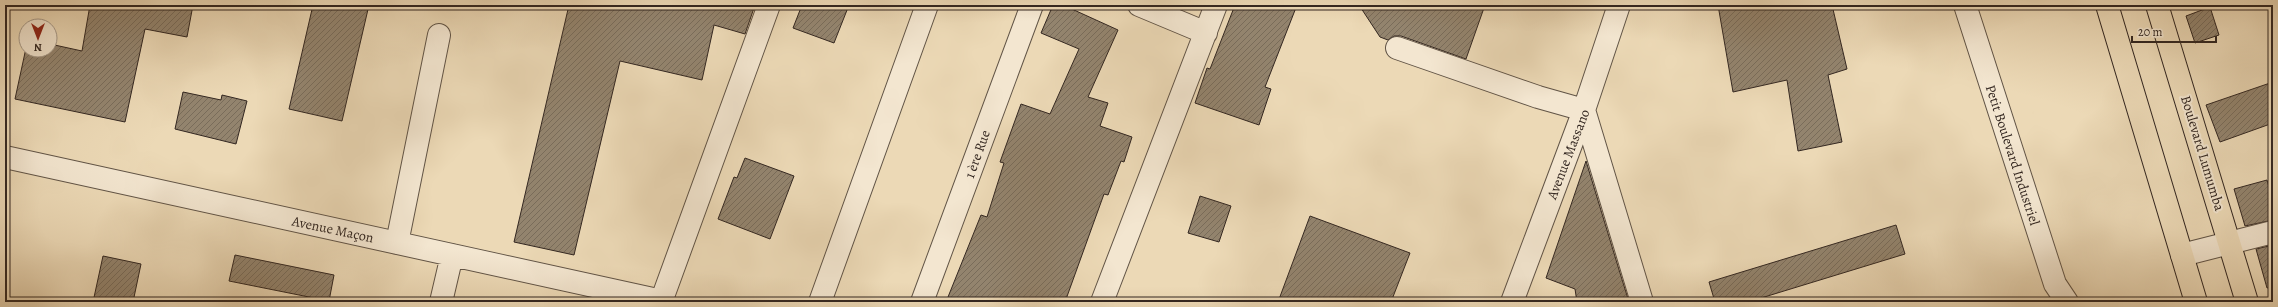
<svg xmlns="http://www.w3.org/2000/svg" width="2278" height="307" viewBox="0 0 2278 307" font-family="Alegreya,serif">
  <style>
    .building { fill: url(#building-hatch); stroke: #332721 }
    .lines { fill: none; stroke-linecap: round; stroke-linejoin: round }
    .minor-casing { stroke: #615446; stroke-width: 24 }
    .major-casing { stroke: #332721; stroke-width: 24 }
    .minor { stroke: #f3e6d0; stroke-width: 22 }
    .major { stroke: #ecd9b6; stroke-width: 22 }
    .labels { text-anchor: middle; stroke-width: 4; stroke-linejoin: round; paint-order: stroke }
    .street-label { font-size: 14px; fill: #332721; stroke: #f3e6d0 }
  </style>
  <defs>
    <pattern id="building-hatch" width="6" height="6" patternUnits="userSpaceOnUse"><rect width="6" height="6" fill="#93846e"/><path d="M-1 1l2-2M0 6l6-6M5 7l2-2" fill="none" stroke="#796c5a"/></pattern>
  </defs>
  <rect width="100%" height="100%" fill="#ecd9b6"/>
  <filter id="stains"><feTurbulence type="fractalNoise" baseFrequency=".005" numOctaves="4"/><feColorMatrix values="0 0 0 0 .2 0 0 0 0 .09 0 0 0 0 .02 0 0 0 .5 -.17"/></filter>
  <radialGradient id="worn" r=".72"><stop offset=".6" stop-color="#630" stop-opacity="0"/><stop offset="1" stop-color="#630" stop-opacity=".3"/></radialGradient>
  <!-- building -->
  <path class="building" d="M 90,5 L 193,5 L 187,37 L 145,29 L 125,122 L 15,99 L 26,48 L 26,50 L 50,50 L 50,44 L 82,51 Z
    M 313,5 L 369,5 L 342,121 L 289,109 Z
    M 569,5 L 755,5 L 745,34 L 714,25 L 702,80 L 620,61 L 574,255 L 514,242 Z
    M 802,5 L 849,5 L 834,43 L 793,28 Z
    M 1053,5 L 1063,5 L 1118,30 L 1088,97 L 1108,103 L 1100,126 L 1132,137 L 1124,162 L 1121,161 L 1108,195 L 1104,194 L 1065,302 L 946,302 L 981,215 L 987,217 L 1004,163 L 1000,162 L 1021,104 L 1050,114 L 1079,49 L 1041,33 Z
    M 1235,5 L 1297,5 L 1265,87 L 1271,89 L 1259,125 L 1195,103 L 1207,68 L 1210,69 Z
    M 1359,5 L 1485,5 L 1466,59 L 1401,36 L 1394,36 L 1388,40 L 1380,37 Z
    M 1718,5 L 1832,5 L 1847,69 L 1828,75 L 1842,142 L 1798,151 L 1787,80 L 1733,92 Z
    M 2210,7 L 2219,35 L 2195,43 L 2186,16 Z
    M 2273,82 L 2273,123 L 2220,142 L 2206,105 Z
    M 183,92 L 221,100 L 222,95 L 247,101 L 236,144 L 175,129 Z
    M 745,158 L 794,176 L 770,239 L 718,219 L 734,177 L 737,178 Z
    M 1586,161 L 1620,273 L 1629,302 L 1577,302 L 1575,289 L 1546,278 Z
    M 2267,180 L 2273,202 L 2273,220 L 2245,226 L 2234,189 Z
    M 1200,196 L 1231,206 L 1219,242 L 1188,233 Z
    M 1310,216 L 1410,253 L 1391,302 L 1278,302 Z
    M 1896,225 L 1905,254 L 1748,302 L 1715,302 L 1709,282 Z
    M 2273,245 L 2273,287 L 2267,288 L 2256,249 Z
    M 235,255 L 334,275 L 329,301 L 229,281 Z
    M 103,256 L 141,264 L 133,302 L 93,302 Z"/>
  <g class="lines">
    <!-- minor casing -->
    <g class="minor-casing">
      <path id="minor" d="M 1139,5 L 1206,33
        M 1965,5 L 2055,284 L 2067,302
        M 1397,48 L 1538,97 L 1584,110 L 1642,302
        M 5,157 L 662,301
        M 397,243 L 439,35
        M 2182,255 L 2273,232
        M 441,302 L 452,255
        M 661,302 L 769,5
        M 820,302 L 927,5
        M 922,302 L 1032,5
        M 1102,302 L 1216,5
        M 1512,302 L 1584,110 L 1619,5"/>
    </g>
    <!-- major casing -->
    <g class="major-casing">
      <path id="major" d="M 2107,5 L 2196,302
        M 2157,5 L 2247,302"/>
    </g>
    <!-- minor -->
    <use href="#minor" class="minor"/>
    <!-- major -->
    <use href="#major" class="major"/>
  </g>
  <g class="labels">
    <!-- street labels -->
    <g class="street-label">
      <text transform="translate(2203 153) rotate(73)" y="5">Boulevard Lumumba</text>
      <text transform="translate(977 154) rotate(-70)" y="5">1 ère Rue</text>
      <text transform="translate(1568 154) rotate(-69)" y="5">Avenue Massano</text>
      <text transform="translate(2013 155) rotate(72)" y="5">Petit Boulevard Industriel</text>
      <text transform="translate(333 229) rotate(12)" y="5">Avenue Maçon</text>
    </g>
  </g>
  <!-- margin -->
  <rect width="2278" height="307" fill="none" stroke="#ecd9b6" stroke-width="20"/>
  <rect x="6" y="6" width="2266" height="295" fill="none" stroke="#332721" stroke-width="2"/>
  <rect x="10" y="10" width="2258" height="287" fill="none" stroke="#332721"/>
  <!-- north arrow -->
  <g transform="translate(38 38) rotate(180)"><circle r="19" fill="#f3e6d0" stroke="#a69a8a"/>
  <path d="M0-3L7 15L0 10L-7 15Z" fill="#8f2418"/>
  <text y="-6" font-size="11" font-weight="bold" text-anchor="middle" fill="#332721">N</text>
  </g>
  <!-- scale -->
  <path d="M2132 36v6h84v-6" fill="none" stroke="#332721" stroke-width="2"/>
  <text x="2138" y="36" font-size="12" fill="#332721" stroke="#f3e6d0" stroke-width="3" paint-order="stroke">20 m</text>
  <rect width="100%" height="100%" filter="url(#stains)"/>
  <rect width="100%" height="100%" fill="url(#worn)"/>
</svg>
